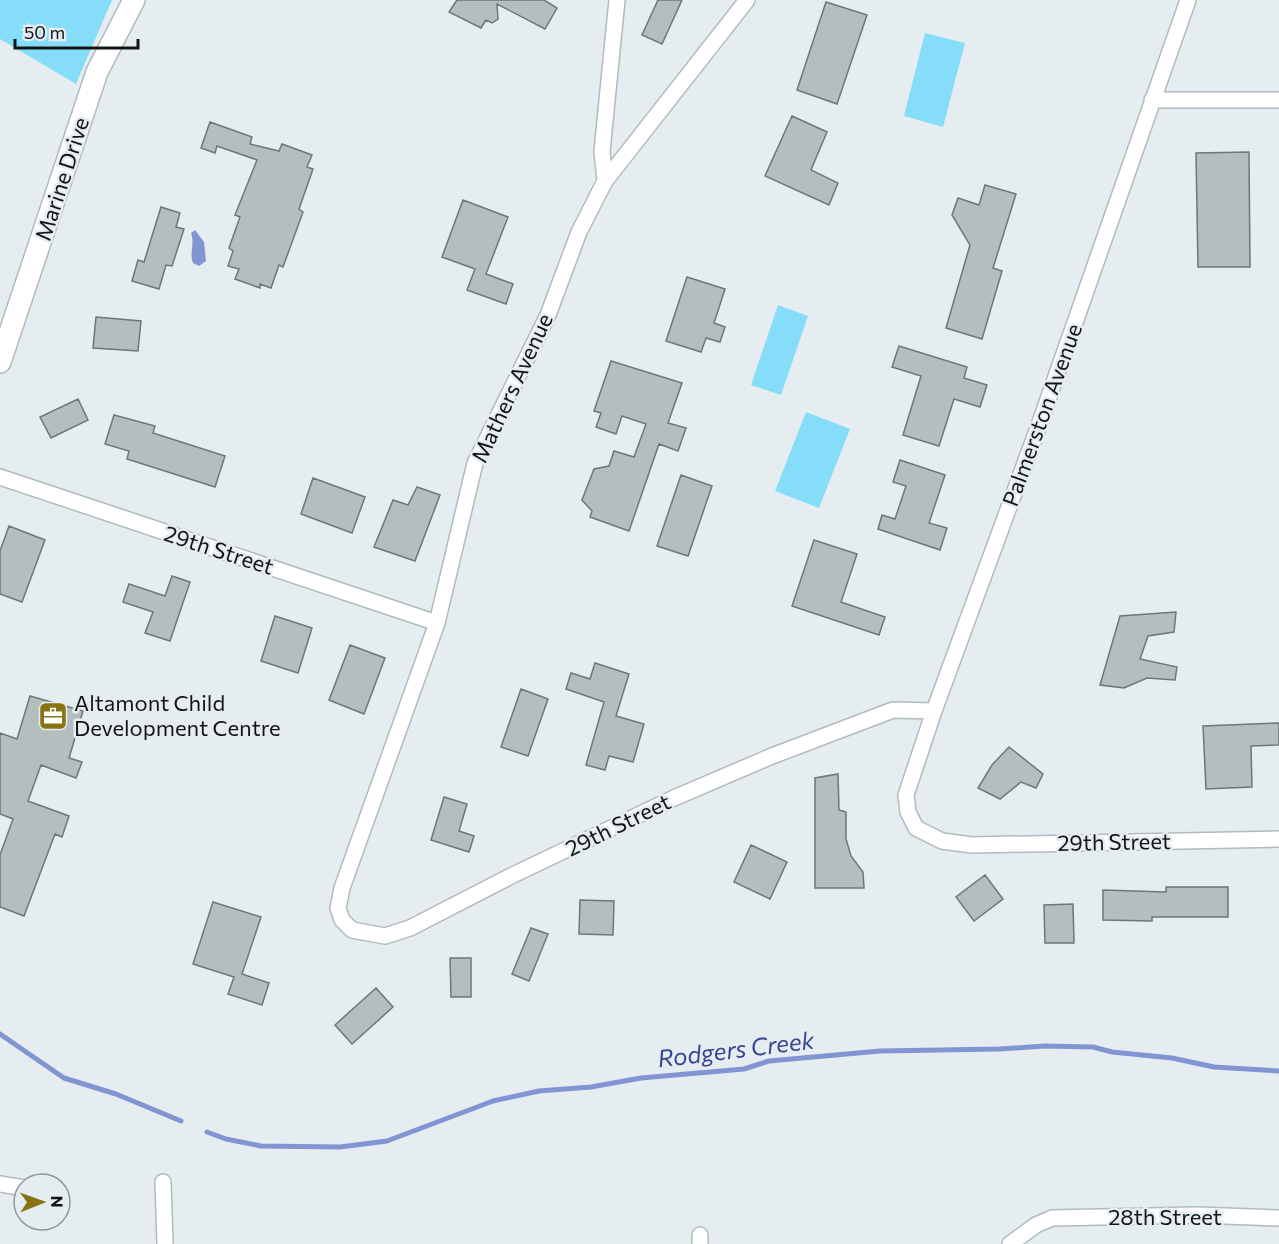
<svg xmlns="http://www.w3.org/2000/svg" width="1279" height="1244" viewBox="0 0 1279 1244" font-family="Commissioner,sans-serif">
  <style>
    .green { fill: #86ddf9 }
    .water { fill: #8295d3 }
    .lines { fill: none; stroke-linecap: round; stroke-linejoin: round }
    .stream { stroke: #8295d3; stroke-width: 5 }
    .building { fill: #b5bebe; stroke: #6e7676; stroke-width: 1.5 }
    .minor-casing { stroke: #b1babd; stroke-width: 18 }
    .secondary-casing { stroke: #b1babd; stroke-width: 24 }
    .minor { stroke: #fff; stroke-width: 15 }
    .secondary { stroke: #fff; stroke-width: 21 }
    .labels { text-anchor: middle; stroke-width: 5; stroke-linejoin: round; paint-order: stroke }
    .street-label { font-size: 22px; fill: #121516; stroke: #e5edf1 }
    .poi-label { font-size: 22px; fill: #121516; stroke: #e5edf1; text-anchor: start }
    .water-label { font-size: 24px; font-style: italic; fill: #364691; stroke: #e5edf1 }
  </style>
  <rect width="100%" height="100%" fill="#e5edf1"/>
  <!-- green -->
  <path class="green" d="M 0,0 L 112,0 L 76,84 L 0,39 Z
    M 925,33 L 965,43 L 943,127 L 904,116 Z
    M 778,305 L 808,316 L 781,395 L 751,385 Z
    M 806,412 L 850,429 L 819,508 L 775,491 Z"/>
  <!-- water -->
  <path class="water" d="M 195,230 L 204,242 L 206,261 L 199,266 L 193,263 C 189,253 195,244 191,233 Z"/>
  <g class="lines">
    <!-- stream -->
    <path class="stream" d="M 0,1034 L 64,1078 L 116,1094 L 181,1121
      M 207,1132 L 226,1139 L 261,1146 L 340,1147 L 387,1141 L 493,1101 L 539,1091 L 591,1087 L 641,1078 L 744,1069 L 769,1061 L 880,1051 L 999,1049 L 1045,1046 L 1093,1047 L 1112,1052 L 1172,1058 L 1214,1067 L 1279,1071"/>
  </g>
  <!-- building -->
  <path class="building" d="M 457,0 L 544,0 L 557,8 L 545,29 L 497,4 L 498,19 L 492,23 L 486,20 L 481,28 L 449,12 Z
    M 658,0 L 682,0 L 662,44 L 642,35 Z
    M 826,2 L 867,15 L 837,104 L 797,90 Z
    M 792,116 L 827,132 L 811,170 L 838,183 L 829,205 L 765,176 Z
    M 210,122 L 252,137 L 250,144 L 279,151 L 282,144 L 312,155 L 307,167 L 313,169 L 299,209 L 303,212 L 283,267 L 279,265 L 271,288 L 260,284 L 260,288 L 235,279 L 239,269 L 228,266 L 233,251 L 229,248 L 240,217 L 235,215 L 257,160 L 217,146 L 215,153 L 201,148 Z
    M 1249,152 L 1250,267 L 1198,267 L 1196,153 Z
    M 985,185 L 1016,194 L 993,268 L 1002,271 L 982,339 L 946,328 L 970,245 L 952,215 L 958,198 L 979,205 Z
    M 463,200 L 508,217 L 486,274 L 513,284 L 506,304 L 467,290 L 475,269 L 442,257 Z
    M 161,207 L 180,213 L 176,227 L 184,229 L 172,266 L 166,265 L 159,289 L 132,281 L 138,260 L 144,262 Z
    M 687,277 L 725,289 L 714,323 L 725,327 L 720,342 L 706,338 L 701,352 L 666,341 Z
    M 96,317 L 141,321 L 138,351 L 93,348 Z
    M 899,346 L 967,367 L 964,378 L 987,385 L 980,407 L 954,399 L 939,446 L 903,435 L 921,376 L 892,367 Z
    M 611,361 L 682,383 L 668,423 L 686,428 L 678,451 L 659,444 L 629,531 L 590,517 L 592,511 L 582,500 L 594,469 L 609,466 L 614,451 L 634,457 L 646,424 L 622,416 L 616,434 L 596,427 L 601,413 L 594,411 Z
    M 78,399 L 88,420 L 51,438 L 40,417 Z
    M 114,415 L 155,426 L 153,433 L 225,456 L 215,487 L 127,459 L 129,451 L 105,444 Z
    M 900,460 L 945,475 L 929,523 L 947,528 L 940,550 L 878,529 L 882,515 L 895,519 L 906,486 L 893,482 Z
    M 681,475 L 712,486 L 688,556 L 657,546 Z
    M 313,478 L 365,497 L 352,533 L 301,514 Z
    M 417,487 L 440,495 L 415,561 L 374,547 L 393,500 L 408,505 Z
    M 9,526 L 45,540 L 22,602 L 0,594 L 0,551 Z
    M 814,540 L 857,554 L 841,602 L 885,617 L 879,635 L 792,606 Z
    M 172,576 L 190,582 L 170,641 L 145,633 L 153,612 L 123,602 L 129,584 L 165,596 Z
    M 1176,612 L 1174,632 L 1148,636 L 1140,659 L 1177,667 L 1175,680 L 1147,678 L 1124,688 L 1100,685 L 1120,616 Z
    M 275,616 L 312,628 L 298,673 L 261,661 Z
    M 350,645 L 385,658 L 364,714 L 329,700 Z
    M 595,663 L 629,674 L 616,716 L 644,724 L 633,762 L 609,756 L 605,770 L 586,765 L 604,702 L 566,689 L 571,673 L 590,679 Z
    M 521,689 L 548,699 L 528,756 L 501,747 Z
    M 30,696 L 83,711 L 69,758 L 82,762 L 76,778 L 41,765 L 28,801 L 69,816 L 62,837 L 55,834 L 24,916 L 0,907 L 0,855 L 13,819 L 0,814 L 0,733 L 17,739 Z
    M 1279,723 L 1279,745 L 1251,746 L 1252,787 L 1206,789 L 1203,726 Z
    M 1009,747 L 1043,774 L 1036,788 L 1021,782 L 1000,799 L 978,788 L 992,765 Z
    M 838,774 L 839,810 L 846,812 L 846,839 L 851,856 L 863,872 L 864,888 L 815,888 L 815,778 Z
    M 444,797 L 467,804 L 459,831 L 474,836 L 469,852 L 431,840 Z
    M 751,845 L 787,862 L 770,899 L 734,882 Z
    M 985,875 L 1003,899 L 974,921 L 956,897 Z
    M 1166,887 L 1228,887 L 1228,917 L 1152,917 L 1152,921 L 1103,920 L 1103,890 L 1166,892 Z
    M 580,900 L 614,901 L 613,935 L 579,934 Z
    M 213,902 L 261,917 L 242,974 L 269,983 L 262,1005 L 228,994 L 234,977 L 193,964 Z
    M 1073,904 L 1074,943 L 1045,943 L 1044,905 Z
    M 531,928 L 548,934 L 529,981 L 512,974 Z
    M 450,958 L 471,958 L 471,997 L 451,997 Z
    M 376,988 L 393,1007 L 352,1044 L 335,1025 Z"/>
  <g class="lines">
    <!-- minor casing -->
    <g class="minor-casing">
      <path id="minor" d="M 747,0 L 605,181 L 579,232 L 548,315 L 475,463 L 437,623 L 342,888 L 338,908 L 342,920 L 352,930 L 385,936 L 410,928 L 511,876 L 674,798 L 772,756 L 893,710 L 934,711
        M 1188,0 L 1038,428 L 934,711 L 906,795 L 908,812 L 916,828 L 942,841 L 972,845 L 1279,839
        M 1152,100 L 1279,100
        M 605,181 L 602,151 L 617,0
        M 0,477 L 437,623
        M 163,1182 L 165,1244
        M 0,1184 L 24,1188
        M 700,1244 L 700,1235
        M 1010,1244 L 1036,1225 L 1052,1218 L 1198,1215 L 1279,1218"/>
    </g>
    <!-- secondary casing -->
    <g class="secondary-casing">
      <path id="secondary" d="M 0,362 L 97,72 L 134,0"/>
    </g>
    <!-- minor -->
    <use href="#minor" class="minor"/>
    <!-- secondary -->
    <use href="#secondary" class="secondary"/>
  </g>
  <!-- icons -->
  <defs>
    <g id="office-square" transform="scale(1.5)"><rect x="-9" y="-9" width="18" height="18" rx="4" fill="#887315" stroke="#e5edf1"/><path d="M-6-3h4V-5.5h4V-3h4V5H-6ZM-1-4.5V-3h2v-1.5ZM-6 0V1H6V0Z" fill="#fff"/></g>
  </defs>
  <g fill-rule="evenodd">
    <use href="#office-square" x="53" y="716"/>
  </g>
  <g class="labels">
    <!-- street labels -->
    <g class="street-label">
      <text transform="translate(62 179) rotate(-72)" y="8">Marine Drive</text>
      <text transform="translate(512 388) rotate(-65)" y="8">Mathers Avenue</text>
      <text transform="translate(1042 415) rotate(-70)" y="8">Palmerston Avenue</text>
      <text transform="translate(219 550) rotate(18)" y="8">29th Street</text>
      <text transform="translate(618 825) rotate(-26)" y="8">29th Street</text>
      <text transform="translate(1114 842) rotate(-1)" y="8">29th Street</text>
      <text x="1165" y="1225">28th Street</text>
    </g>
    <!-- poi labels -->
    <g class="poi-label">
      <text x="74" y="711">Altamont Child<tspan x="74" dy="25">Development Centre</tspan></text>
    </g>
    <!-- water labels -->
    <g class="water-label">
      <text transform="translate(736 1050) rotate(-7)" y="8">Rodgers Creek</text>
    </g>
  </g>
  <!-- north arrow -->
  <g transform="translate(42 1202) rotate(89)"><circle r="28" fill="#e5edf1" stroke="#919799" stroke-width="1.5"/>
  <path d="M0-4.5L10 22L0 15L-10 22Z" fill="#887315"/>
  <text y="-9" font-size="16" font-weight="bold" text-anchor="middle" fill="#121516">N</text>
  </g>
  <!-- scale -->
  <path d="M15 39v9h123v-9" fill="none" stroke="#121516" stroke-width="3"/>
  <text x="24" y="39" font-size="18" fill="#121516" stroke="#e5edf1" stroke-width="4.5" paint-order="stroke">50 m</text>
</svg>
